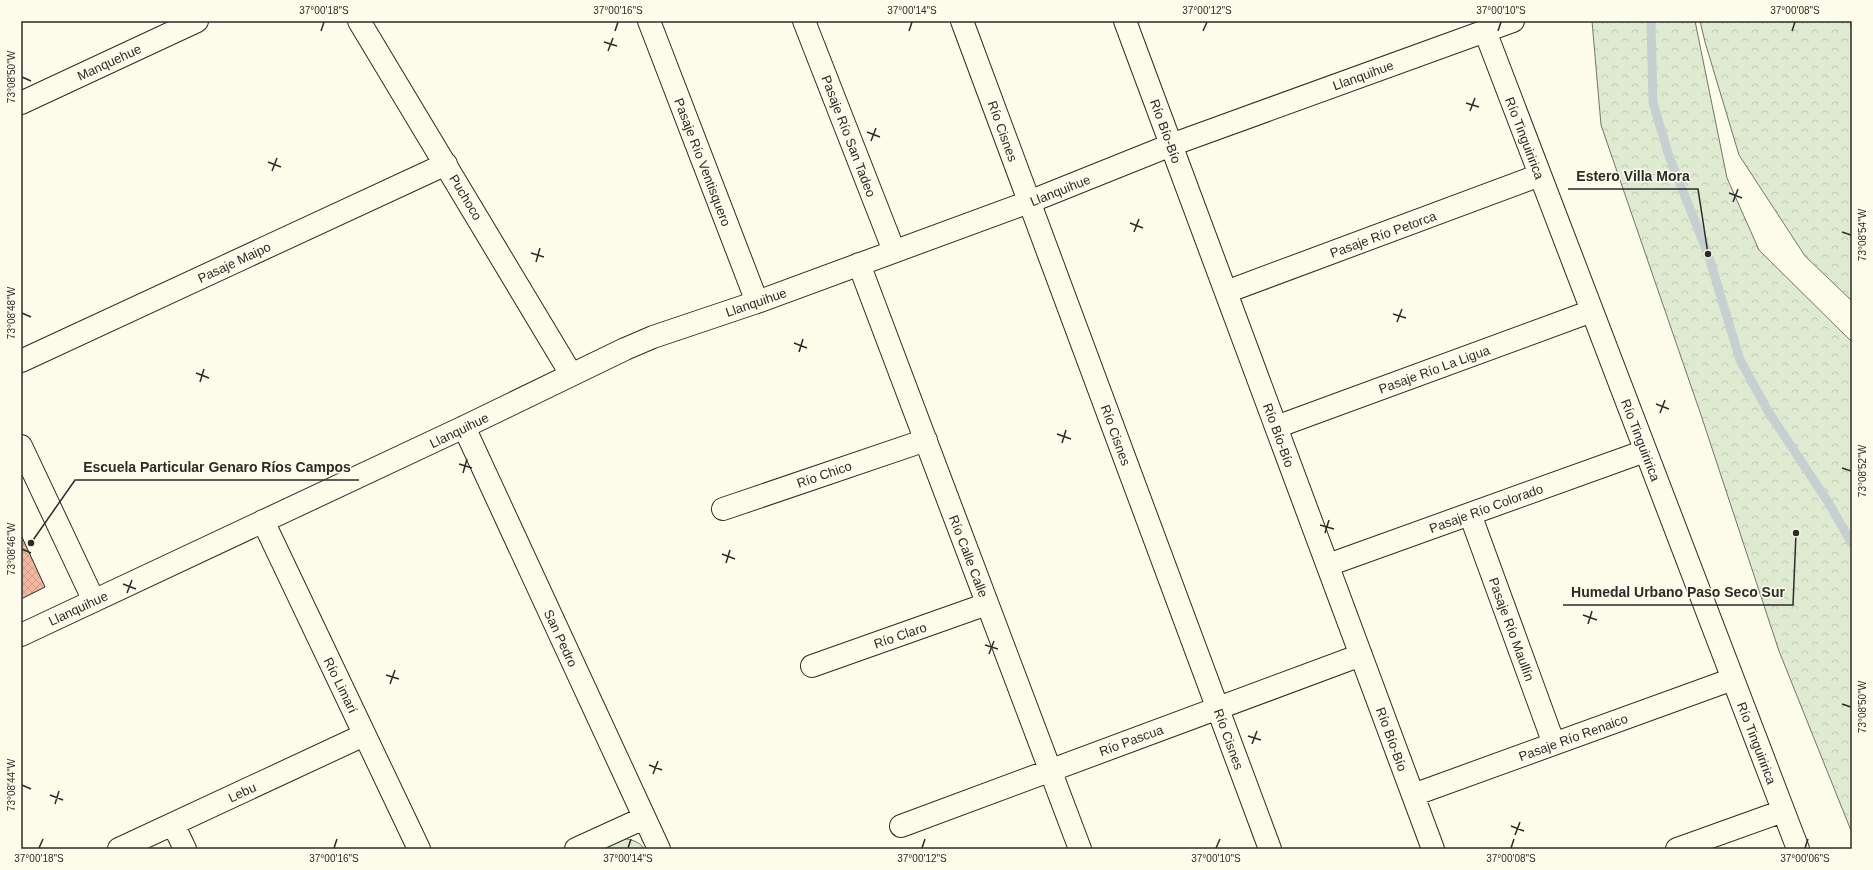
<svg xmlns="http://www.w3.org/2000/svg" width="1873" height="870" viewBox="0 0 1873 870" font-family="Arial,sans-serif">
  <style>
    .grass { fill: #deebd1; stroke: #74746e }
    .park { fill: url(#park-crowns); stroke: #74746e }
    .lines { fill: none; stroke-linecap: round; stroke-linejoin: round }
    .stream { stroke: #c7d0d0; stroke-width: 9 }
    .building { fill: url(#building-cross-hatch); stroke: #2b2b2b }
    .minor-casing { stroke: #2b2b2b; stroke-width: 24 }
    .minor { stroke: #fdfbea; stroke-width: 22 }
    .ticks { fill: none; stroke: #2b2b2b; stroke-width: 1.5 }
    .labels { text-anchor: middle; stroke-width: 3; stroke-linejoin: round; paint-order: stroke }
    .street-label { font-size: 13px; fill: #2b2b2b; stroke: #fdfbea }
    .leader { fill: none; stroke: #2b2b2b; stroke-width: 1.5 }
    .callout-dot { fill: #2b2b2b; stroke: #fdfbea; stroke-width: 1.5 }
    .callout-label { font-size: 14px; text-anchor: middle; font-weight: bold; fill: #2b2b2b; stroke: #fdfbea; stroke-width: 3; stroke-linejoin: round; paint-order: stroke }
    .neatline { fill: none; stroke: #2b2b2b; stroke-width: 1.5 }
    .ticks-label { font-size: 10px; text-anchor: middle; fill: #2b2b2b }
  </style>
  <defs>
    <pattern id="park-crowns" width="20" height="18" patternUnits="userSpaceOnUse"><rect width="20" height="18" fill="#deebd1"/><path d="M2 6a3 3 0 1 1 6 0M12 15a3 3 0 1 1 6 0" fill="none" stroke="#bfcab4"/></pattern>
    <pattern id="building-cross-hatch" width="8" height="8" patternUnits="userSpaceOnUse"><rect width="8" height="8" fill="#f2b8a0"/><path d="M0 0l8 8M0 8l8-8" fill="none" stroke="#d09e8a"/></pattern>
  </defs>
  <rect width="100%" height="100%" fill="#fdfbea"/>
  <!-- grass -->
  <path class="grass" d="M 619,838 C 628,839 639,840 644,849 L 596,849 Z"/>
  <!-- park -->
  <path class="park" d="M 1592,21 L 1695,21 L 1727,178 L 1759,250 L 1852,342 L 1852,833 L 1779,651 L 1701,415 L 1601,125 Z
    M 1700,21 L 1850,21 L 1852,32 L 1852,301 L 1805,256 L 1739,155 L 1705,42 Z"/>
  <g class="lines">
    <!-- stream -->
    <path class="stream" d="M 1651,21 L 1653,103 L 1669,156 L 1708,254 L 1740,360 L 1768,411 L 1830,505 L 1852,544"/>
  </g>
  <!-- building -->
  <path class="building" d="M 21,535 L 45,587 L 21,599 Z"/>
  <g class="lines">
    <!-- minor casing -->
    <g class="minor-casing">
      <path id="minor" d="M 359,21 L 571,374
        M 649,21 L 757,302
        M 804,21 L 894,251
        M 962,21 L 1270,849
        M 1125,21 L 1433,849
        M 1485,31 L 1798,849
        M 21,103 L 197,21
        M 859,264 L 1080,849
        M 1226,292 L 1540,175
        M 21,361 L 446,164
        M 464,427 L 659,849
        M 1276,427 L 1592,311
        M 21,446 L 94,601
        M 723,509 L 926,440
        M 1470,514 L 1554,744
        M 263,521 L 419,849
        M 1328,565 L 1645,451
        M 21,635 L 464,427 L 625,349 L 653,337 L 757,302 L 1029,202 L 1171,145 L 1513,21
        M 812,666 L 987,604
        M 1413,795 L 1733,679
        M 173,824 L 185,849
        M 901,826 L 1361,655
        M 119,849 L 364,735
        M 576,849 L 644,818
        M 1677,849 L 1783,811"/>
    </g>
    <!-- minor -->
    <use href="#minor" class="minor"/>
  </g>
  <!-- ticks -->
  <path class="ticks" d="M 321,31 L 324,22M 615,31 L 618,22M 909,31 L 912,22M 1203,31 L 1207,22M 1498,31 L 1501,22M 1792,31 L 1795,22M 604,42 L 617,46M 608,51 L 613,38M 22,77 L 31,81M 1466,103 L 1479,107M 1470,111 L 1475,98M 867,132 L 880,137M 871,141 L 876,128M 268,162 L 281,167M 272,171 L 277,158M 1729,193 L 1742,198M 1733,202 L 1738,189M 1130,223 L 1143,228M 1134,232 L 1139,219M 1842,232 L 1851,235M 531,253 L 544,257M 536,262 L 540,248M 22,313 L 31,317M 1393,314 L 1406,318M 1397,322 L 1402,309M 794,343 L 807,348M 799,352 L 803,339M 196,373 L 209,378M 200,382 L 204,369M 1656,404 L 1669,409M 1660,413 L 1665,400M 1057,434 L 1071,439M 1062,443 L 1066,430M 459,464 L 472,468M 1842,468 L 1851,471M 463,473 L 467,459M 1320,525 L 1334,529M 1325,533 L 1329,520M 22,549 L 31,553M 722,554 L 735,559M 726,563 L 730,550M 123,584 L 136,589M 127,593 L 132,580M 1583,615 L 1597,620M 1588,624 L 1592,611M 985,645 L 998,649M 989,654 L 994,641M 386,675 L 399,679M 390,684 L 395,670M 1842,704 L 1851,707M 1248,736 L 1261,740M 1252,744 L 1257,731M 649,765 L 662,770M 653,774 L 658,761M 22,785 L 31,789M 50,795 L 63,800M 55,804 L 59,791M 1511,826 L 1524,831M 1515,835 L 1520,822M 39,848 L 43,839M 334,848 L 337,839M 628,848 L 631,839M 922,848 L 925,839M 1216,848 L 1220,839M 1511,848 L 1514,839M 1805,848 L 1808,839"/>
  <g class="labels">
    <!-- street labels -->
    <g class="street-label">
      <text transform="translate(109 62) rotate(-25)" y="5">Manquehue</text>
      <text transform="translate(1363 75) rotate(-20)" y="5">Llanquihue</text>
      <text transform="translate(1003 131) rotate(70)" y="5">Río Cisnes</text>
      <text transform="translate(1166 131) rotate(70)" y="5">Río Bío-Bío</text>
      <text transform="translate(849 136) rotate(69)" y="5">Pasaje Río San Tadeo</text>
      <text transform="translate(1525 138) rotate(69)" y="5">Río Tinguiririca</text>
      <text transform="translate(703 162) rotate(69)" y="5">Pasaje Río Ventisquero</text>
      <text transform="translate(1060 190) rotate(-22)" y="5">Llanquihue</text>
      <text transform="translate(466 197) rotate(59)" y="5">Puchoco</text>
      <text transform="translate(1383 234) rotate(-20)" y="5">Pasaje Río Petorca</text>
      <text transform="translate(234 262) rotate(-25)" y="5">Pasaje Maipo</text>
      <text transform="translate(756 302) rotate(-19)" y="5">Llanquihue</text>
      <text transform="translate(1434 369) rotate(-20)" y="5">Pasaje Río La Ligua</text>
      <text transform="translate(459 430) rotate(-26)" y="5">Llanquihue</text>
      <text transform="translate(1116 435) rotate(70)" y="5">Río Cisnes</text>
      <text transform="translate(1279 435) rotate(70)" y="5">Río Bío-Bío</text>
      <text transform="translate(1641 440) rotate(69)" y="5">Río Tinguiririca</text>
      <text transform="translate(824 474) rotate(-19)" y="5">Río Chico</text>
      <text transform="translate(1486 508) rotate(-20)" y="5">Pasaje Río Colorado</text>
      <text transform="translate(969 556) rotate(69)" y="5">Río Calle Calle</text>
      <text transform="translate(78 608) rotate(-25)" y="5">Llanquihue</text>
      <text transform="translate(1512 629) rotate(70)" y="5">Pasaje Río Maullín</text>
      <text transform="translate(900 635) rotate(-19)" y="5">Río Claro</text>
      <text transform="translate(561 638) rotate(65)" y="5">San Pedro</text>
      <text transform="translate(341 685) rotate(64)" y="5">Río Limarí</text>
      <text transform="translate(1573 737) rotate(-20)" y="5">Pasaje Río Renaico</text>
      <text transform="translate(1229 739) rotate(70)" y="5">Río Cisnes</text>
      <text transform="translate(1392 739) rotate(70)" y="5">Río Bío-Bío</text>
      <text transform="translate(1131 740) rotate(-20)" y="5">Río Pascua</text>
      <text transform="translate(1757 743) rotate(69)" y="5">Río Tinguiririca</text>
      <text transform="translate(242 792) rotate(-25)" y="5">Lebu</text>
    </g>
  </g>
  <!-- callouts -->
  <path class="leader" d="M1708 254L1698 189H1568M31 543L75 480H359M1796 533L1793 605H1563"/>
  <g class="callout-dot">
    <circle cx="1708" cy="254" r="4"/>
    <circle cx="31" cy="543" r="4"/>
    <circle cx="1796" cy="533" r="4"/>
  </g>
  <g class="callout-label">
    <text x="1633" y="181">Estero Villa Mora</text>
    <text x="217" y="472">Escuela Particular Genaro Ríos Campos</text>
    <text x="1678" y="597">Humedal Urbano Paso Seco Sur</text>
  </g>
  <!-- border -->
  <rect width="1873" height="870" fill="none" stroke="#fdfbea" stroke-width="44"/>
  <rect x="22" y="22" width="1829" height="826" class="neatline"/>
  <g class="ticks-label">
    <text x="324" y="14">37°00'18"S</text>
    <text x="618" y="14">37°00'16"S</text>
    <text x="912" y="14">37°00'14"S</text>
    <text x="1207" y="14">37°00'12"S</text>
    <text x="1501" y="14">37°00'10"S</text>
    <text x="1795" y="14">37°00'08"S</text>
    <text transform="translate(11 77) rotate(-90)" y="4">73°08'50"W</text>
    <text transform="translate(1862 235) rotate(-90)" y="4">73°08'54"W</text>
    <text transform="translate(11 313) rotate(-90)" y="4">73°08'48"W</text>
    <text transform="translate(1862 471) rotate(-90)" y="4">73°08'52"W</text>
    <text transform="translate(11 549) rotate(-90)" y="4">73°08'46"W</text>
    <text transform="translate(1862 707) rotate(-90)" y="4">73°08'50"W</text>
    <text transform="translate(11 785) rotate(-90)" y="4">73°08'44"W</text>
    <text x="39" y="862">37°00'18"S</text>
    <text x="334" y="862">37°00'16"S</text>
    <text x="628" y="862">37°00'14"S</text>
    <text x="922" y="862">37°00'12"S</text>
    <text x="1216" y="862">37°00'10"S</text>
    <text x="1511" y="862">37°00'08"S</text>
    <text x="1805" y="862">37°00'06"S</text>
  </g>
</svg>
